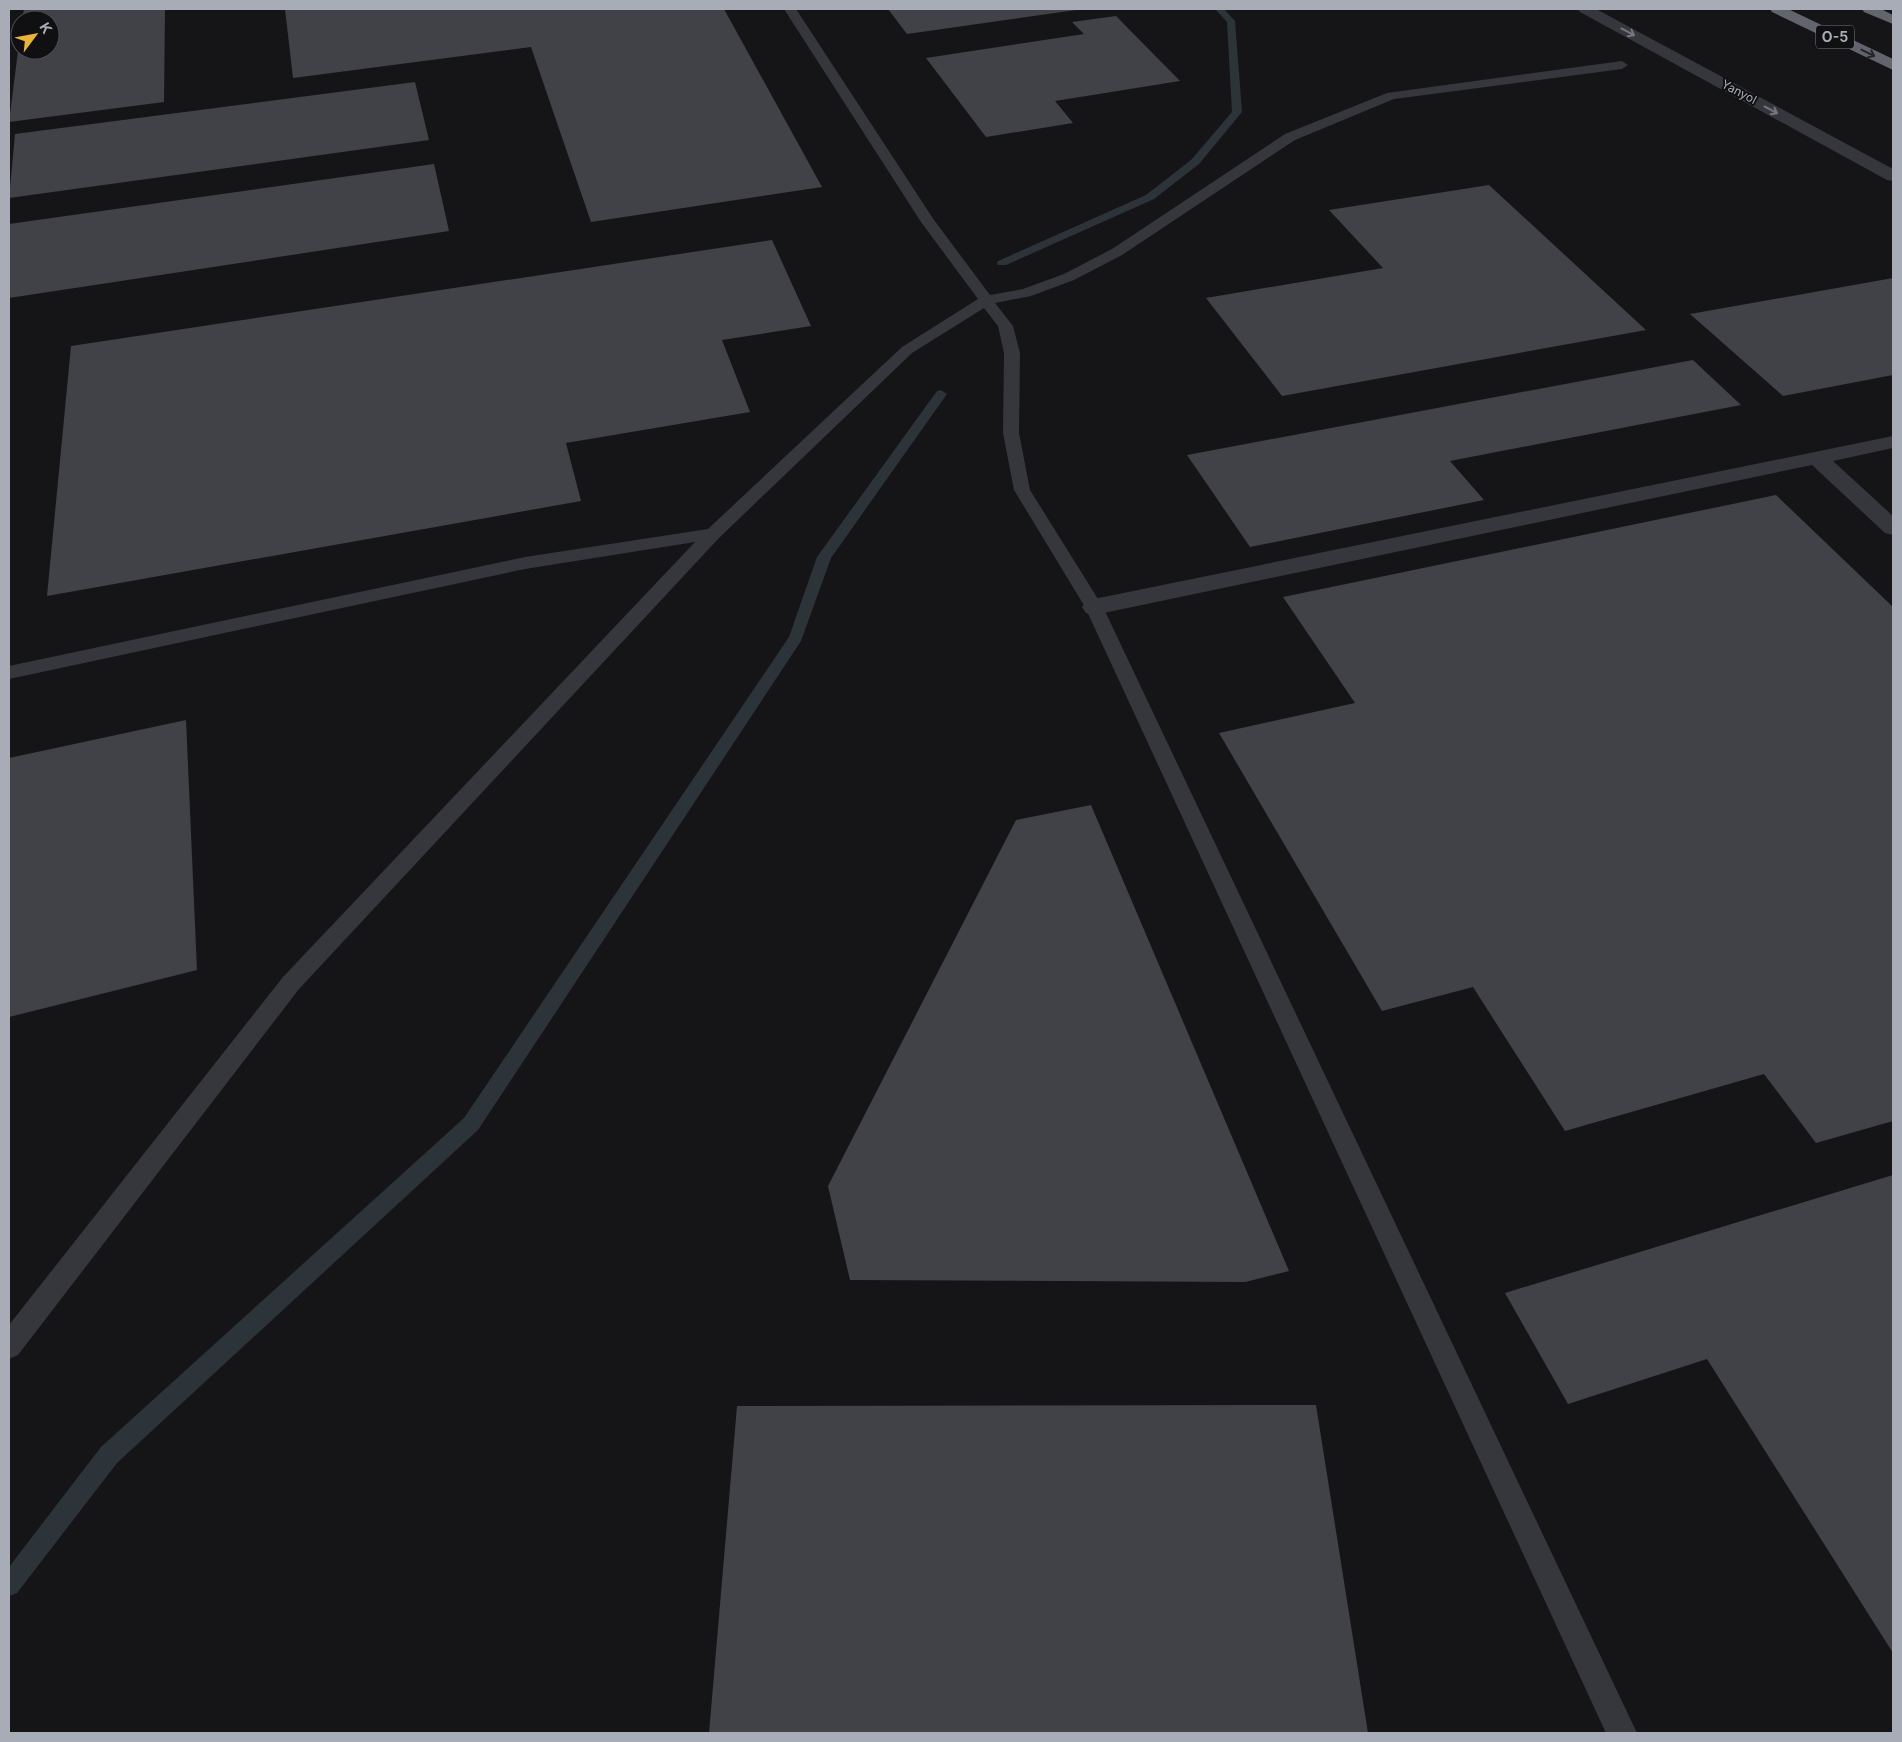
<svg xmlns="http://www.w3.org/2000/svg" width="1902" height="1742" viewBox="0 0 1902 1742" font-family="Inter,sans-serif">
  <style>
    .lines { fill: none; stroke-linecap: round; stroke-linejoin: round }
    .stream { fill: #2c343a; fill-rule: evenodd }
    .building { fill: #414247 }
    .service { fill: #36373c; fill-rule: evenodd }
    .minor { fill: #36373c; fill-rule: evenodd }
    .tertiary { fill: #36373c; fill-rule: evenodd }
    .motorway { fill: #62656d; fill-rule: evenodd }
    .oneway { stroke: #747780 }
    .oneway2 { stroke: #242529 }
    .labels { text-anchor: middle; stroke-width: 4; stroke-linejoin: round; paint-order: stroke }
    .far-street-label { font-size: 12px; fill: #a7acb7; stroke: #101012 }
    .shield { fill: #101012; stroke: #7a7d86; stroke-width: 1 }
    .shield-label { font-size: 14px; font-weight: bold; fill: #a7acb7 }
  </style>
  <rect width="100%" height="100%" fill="#151517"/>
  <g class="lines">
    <!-- stream -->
    <path class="stream" d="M 1215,9 L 1224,9 L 1235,21 L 1242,112 L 1199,164 L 1154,199 L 1006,265 L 998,265 L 997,263 L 998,261 L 1146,195 L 1191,160 L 1232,112 L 1227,22 Z
      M 941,390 L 947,394 L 831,558 L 801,641 L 478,1130 L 117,1463 L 17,1593 L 9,1596 L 9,1567 L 101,1447 L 464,1118 L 789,637 L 817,557 L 937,391 Z"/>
  </g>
  <!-- building -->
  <path class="building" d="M 24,9 L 165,9 L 164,102 L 9,122 L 19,43 L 20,50 L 50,50 L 50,20 L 22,20 Z
    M 285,9 L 724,9 L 822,187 L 591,222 L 531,47 L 293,78 Z
    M 888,9 L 1076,9 L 1076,10 L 907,34 Z
    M 1116,16 L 1180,81 L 1055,101 L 1073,123 L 986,137 L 926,58 L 1084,34 L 1072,22 Z
    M 415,82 L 429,140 L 9,198 L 15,134 Z
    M 434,164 L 449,231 L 9,298 L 9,224 Z
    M 1489,185 L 1646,330 L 1282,396 L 1206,298 L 1383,268 L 1329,210 Z
    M 772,240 L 811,326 L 722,340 L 750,412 L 566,443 L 581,501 L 47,596 L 71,346 Z
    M 1893,278 L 1893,375 L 1783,396 L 1690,314 Z
    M 1693,360 L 1741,405 L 1450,461 L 1484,500 L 1250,547 L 1187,455 Z
    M 1776,495 L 1893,607 L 1893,1121 L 1816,1143 L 1764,1074 L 1565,1131 L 1473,987 L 1382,1011 L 1219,733 L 1355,703 L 1283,597 Z
    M 186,720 L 197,970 L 9,1017 L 9,758 Z
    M 1091,805 L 1289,1271 L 1245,1282 L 850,1280 L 828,1186 L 1016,820 Z
    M 1893,1175 L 1893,1653 L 1707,1359 L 1568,1404 L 1505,1293 Z
    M 1316,1405 L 1368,1733 L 709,1733 L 737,1406 Z"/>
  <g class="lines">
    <!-- service -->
    <path class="service" d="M 784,9 L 796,9 L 934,220 L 990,295 L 1023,289 L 1064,274 L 1112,249 L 1285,134 L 1387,93 L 1622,61 L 1628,65 L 1622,69 L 1394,99 L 1295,140 L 1122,255 L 1074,280 L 1031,296 L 995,303 L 1013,326 L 1020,353 L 1019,433 L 1030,490 L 1103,607 L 1637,1733 L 1606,1733 L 1085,607 L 1014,490 L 1003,433 L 1004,353 L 998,326 L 984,308 L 912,353 L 719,538 L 299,989 L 18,1355 L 9,1359 L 9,1325 L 283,977 L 695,542 L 525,569 L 9,679 L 9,666 L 525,557 L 708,529 L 902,347 L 978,299 L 921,222 Z"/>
    <!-- minor -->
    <path class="minor" d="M 1893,436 L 1893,448 L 1833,461 L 1893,516 L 1893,535 L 1885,533 L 1812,465 L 1094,615 L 1086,613 L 1082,607 L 1086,601 L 1094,599 Z"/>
    <!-- tertiary -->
    <path class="tertiary" d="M 1578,9 L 1596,9 L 1893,169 L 1893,181 L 1887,180 L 1580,12 Z"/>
    <!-- motorway -->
    <path class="motorway" d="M 1770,9 L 1788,9 L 1893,59 L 1893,70 L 1772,12 Z
      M 1862,9 L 1881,9 L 1893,15 L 1893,24 L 1864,12 Z"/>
  </g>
  <!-- one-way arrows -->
  <defs><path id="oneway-shaft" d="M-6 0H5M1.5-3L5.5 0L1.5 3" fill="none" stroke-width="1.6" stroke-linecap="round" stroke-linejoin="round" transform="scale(1.25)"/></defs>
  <g class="oneway">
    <use href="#oneway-shaft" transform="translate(1628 32) rotate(28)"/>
    <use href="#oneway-shaft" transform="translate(1771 110) rotate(28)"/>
  </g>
  <use class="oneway2" href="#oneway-shaft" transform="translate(1868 53) rotate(26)"/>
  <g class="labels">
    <!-- far-street labels -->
    <g class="far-street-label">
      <text transform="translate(1739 92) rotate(28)" y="4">Yanyol</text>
    </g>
    <!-- shield labels -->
    <rect class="shield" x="1816" y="25.5" width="38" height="23" rx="4"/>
    <g class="shield-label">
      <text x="1835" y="42">O-5</text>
    </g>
  </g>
  <!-- border -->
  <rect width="1902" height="1742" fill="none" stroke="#a7acb7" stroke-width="20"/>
  <!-- north arrow -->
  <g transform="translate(35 35) rotate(58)"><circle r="24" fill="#101012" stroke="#4c4e54"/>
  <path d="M0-4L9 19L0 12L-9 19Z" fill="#ebb339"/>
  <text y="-8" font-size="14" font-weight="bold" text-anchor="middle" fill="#a7acb7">K</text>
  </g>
</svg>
